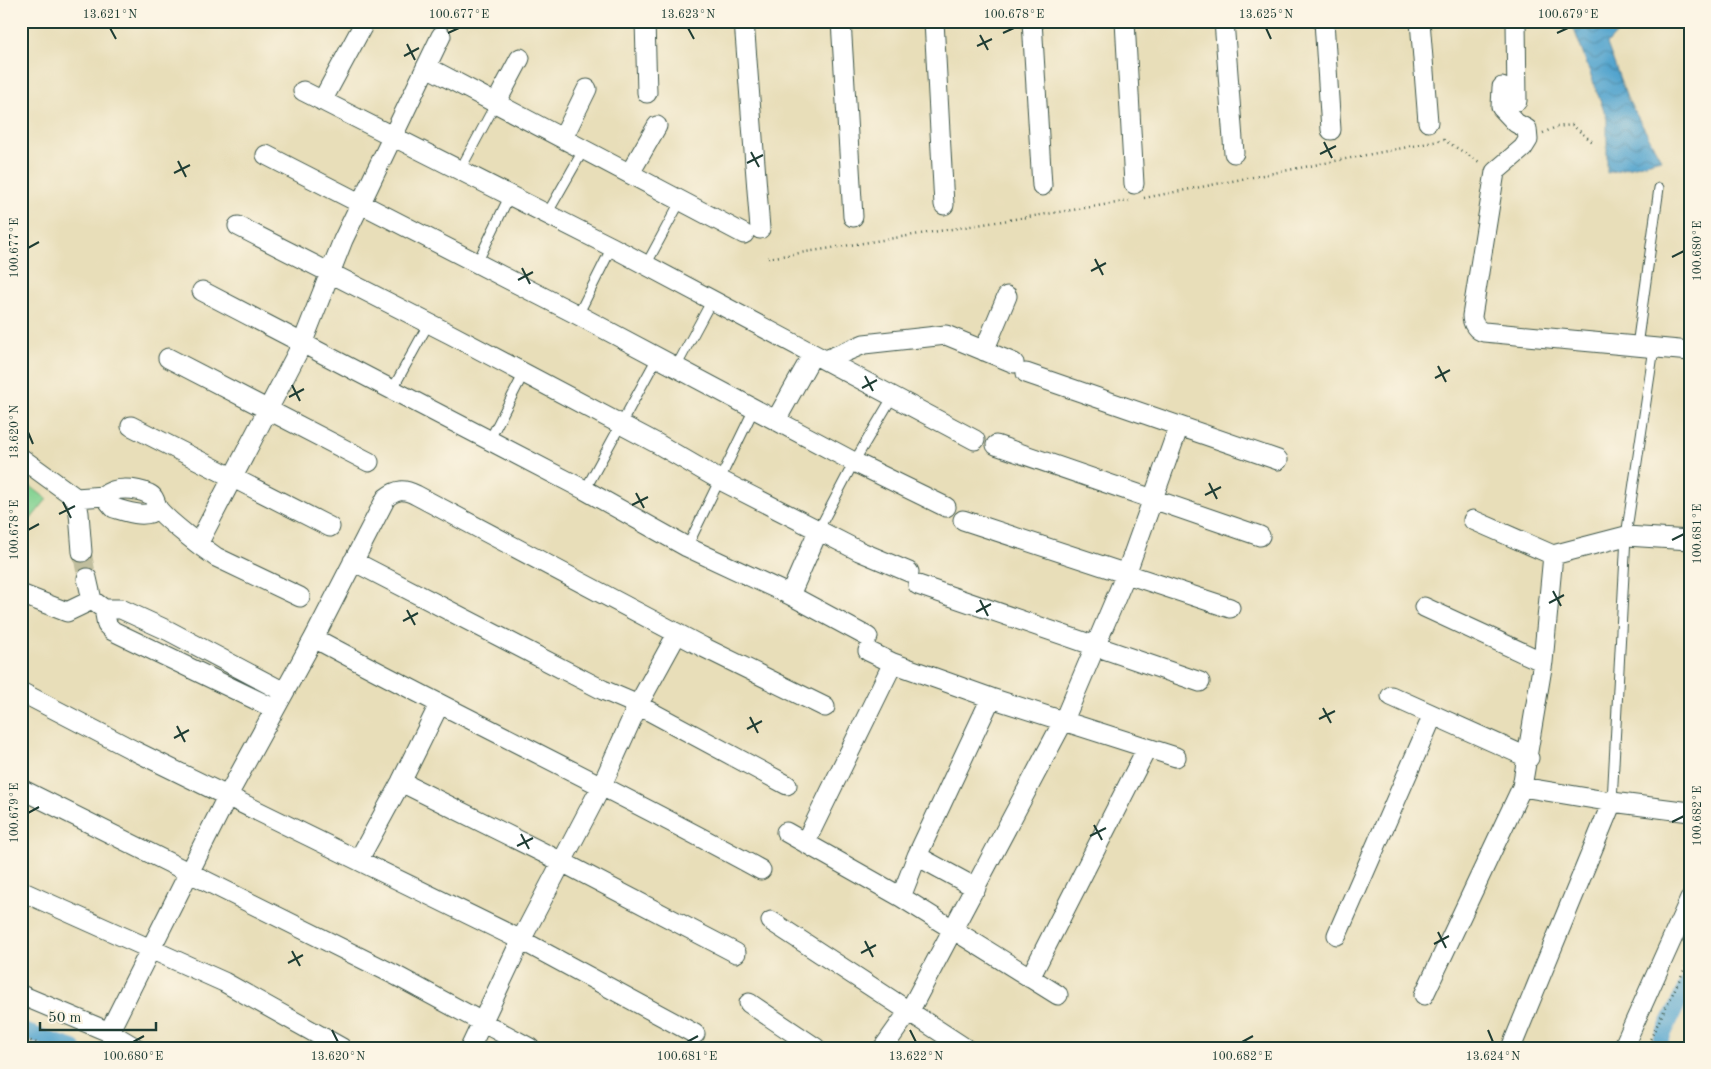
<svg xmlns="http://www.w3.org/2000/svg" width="1711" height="1069" viewBox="0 0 1711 1069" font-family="'Old Standard TT',serif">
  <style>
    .grass { fill: #82d191; stroke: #508762 }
    .water { fill: url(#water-waves); stroke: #397081 }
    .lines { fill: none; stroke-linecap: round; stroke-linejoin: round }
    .canal { stroke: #53a4ce; stroke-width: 16 }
    .minor-tunnel { stroke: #c0be9e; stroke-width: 19; stroke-dasharray: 19 9; stroke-linecap: butt }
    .service-casing { stroke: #3d5548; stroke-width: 11 }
    .minor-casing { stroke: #3d5548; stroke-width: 21 }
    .path { stroke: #3d5548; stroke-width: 2.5; stroke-dasharray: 1 4; stroke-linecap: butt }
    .service { stroke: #fff; stroke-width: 9 }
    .minor { stroke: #fff; stroke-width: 19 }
    .ticks { fill: none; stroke: #1f3d34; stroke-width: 2 }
    .neatline { fill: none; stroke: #1f3d34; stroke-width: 2 }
    .ticks-label { font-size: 12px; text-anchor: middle; fill: #1f3d34 }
  </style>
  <defs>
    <pattern id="water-waves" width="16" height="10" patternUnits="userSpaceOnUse" patternTransform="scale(1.25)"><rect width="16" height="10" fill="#53a4ce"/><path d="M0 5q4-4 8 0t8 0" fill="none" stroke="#4487a8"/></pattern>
  </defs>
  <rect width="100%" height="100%" fill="#fcf5e5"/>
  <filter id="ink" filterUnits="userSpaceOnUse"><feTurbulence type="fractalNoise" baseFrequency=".02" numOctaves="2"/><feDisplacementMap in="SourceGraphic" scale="10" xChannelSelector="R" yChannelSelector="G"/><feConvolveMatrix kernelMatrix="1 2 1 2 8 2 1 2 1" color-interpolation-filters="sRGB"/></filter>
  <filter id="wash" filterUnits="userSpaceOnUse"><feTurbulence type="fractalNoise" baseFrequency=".0096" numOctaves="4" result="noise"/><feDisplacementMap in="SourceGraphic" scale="20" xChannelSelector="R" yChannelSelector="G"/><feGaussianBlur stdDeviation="1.12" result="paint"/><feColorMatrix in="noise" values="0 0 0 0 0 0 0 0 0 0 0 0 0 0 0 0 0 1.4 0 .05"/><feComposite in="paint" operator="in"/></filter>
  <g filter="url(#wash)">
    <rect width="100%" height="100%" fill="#e8deb9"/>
    <!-- grass -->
    <path class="grass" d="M 21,479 L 47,499 L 21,531 Z"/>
    <!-- water -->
    <path class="water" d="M 1571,21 L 1663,21 L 1617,33 L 1607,44 L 1627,98 L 1661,159 L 1607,173 L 1607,119 Z"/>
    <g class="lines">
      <!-- canal -->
      <path class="canal" d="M 21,1030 L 74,1048
        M 1657,1048 L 1690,978"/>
    </g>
  </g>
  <g filter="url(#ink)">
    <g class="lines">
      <!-- minor-tunnel -->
      <path class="minor-tunnel" d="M 82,552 L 87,578"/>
      <!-- service casing -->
      <g class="service-casing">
        <path id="service" d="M 460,170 L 496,103
          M 547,214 L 584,149
          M 477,263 L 510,195
          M 646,265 L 681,200
          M 578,315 L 612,247
          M 1637,346 L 1659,188
          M 676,367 L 712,300
          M 392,390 L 429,323
          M 489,441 L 524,373
          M 585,490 L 657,358
          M 819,529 L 854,462 L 893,396
          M 687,547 L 754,409
          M 1612,802 L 1626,536 L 1654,348"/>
      </g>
      <!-- minor casing -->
      <g class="minor-casing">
        <path id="minor" d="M 645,21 L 647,93
          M 744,21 L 760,229
          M 841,21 L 853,217
          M 934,21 L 944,205
          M 1032,21 L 1042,186
          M 1125,21 L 1134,184
          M 1224,21 L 1234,153
          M 1324,21 L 1331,130
          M 1420,21 L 1428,122
          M 1516,21 L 1517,101
          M 427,67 L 744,234
          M 1502,87 L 1501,107 L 1516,123 L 1527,129 L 1528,140 L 1523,148 L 1495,172 L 1472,316 C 1472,323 1477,331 1484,332 L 1690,351
          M 303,91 L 612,247 L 975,440
          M 322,101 L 362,27
          M 496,103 L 520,58
          M 563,138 L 587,89
          M 266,155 L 578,315 L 854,462 L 946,507
          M 630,173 L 657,126
          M 238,226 L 450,334 L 658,444 L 720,480 L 859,551 L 909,572
          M 202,291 L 585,490 L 687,547 L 790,595 L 868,637
          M 984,351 L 1007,296
          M 168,358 L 369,462
          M 826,360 L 864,344 L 946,335 L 1014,363
          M 1026,373 L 1278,460
          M 776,420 L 813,354
          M 131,426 L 330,527
          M 996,445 L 1260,536
          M 21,458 L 76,498 L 104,496 C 114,486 136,488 149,494 C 156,497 155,505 159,510 C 170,523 185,533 198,544 L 302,344 L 343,240 L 441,36
          M 104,496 L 114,508 C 128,512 146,519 157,509
          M 76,498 L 79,513 L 82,552
          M 963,520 L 1230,608
          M 1473,520 L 1553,555
          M 1690,540 L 1626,536 L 1553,555 L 1543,662 L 1522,787 L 1612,802 L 1690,812
          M 198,544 L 216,557 L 300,597
          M 353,561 L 603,690 L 638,705 L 787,785
          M 87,578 L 92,600 L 104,609 L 107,625 L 113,631 L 275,709
          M 918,585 L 1200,682
          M 21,594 L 67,612 L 92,600
          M 790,595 L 819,529
          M 1424,607 L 1543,662
          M 104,609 L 121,609 L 169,631 L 284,692
          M 314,638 C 462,718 614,789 761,870
          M 868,651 L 893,663
          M 21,692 L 135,751 L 521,940 L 695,1034
          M 1391,696 L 1529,758
          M 401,782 L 562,862 L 736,953
          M 21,789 L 395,975 L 530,1048
          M 786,832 L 901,897 L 1058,995
          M 805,843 L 893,663 L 991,698 L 1176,757
          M 917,856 L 976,888
          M 359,859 L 401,782 L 439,705
          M 21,891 L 224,982 L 342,1048
          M 901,897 L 917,856 L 991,698
          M 771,921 L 965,1048
          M 1337,935 L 1433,715
          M 1030,978 L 1147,748
          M 21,995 L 109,1032 L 136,1048
          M 1424,995 L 1522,787
          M 749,1003 L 816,1048
          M 109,1032 L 228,795 L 314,638 L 386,498 C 397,489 404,489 416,495 L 703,647 L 825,707
          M 470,1048 L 521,940 L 602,785 L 638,705 L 677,634
          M 883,1048 L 910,1010 L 1064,720 L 1126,574 L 1179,426
          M 1511,1048 L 1612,802
          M 1623,1048 L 1690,899"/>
      </g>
      <!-- path -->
      <path class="path" d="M 1543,133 L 1556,127 L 1572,125 L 1594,143
        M 1144,198 L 1444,140 L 1481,163
        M 768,258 L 1129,201
        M 21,1038 L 53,1048
        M 1646,1048 L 1690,958"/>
      <!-- service -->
      <use href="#service" class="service"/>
      <!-- minor -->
      <use href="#minor" class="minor"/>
    </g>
  </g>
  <!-- ticks -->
  <path class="ticks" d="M 110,28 L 116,39M 688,28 L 694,39M 1266,28 L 1271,39M 448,33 L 459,28M 1003,33 L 1014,28M 1557,33 L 1568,28M 980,35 L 988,50M 407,44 L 415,60M 977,46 L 992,39M 404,56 L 419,48M 1324,142 L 1332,158M 751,152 L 759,167M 1320,154 L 1336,146M 178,161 L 186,177M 747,163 L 763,155M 174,173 L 190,165M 28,248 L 39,242M 1672,257 L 1684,251M 1095,259 L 1103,275M 522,268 L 530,284M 1091,271 L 1106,263M 518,280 L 533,272M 1438,366 L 1446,382M 865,376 L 873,391M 1435,378 L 1450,370M 292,385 L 300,401M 862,388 L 877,380M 289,397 L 304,389M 28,432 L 33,444M 1209,483 L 1217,499M 636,493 L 644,508M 1205,495 L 1221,487M 63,502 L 71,518M 632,505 L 648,497M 59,514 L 75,506M 28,530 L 39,524M 1672,540 L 1684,534M 1553,591 L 1561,606M 980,600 L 988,616M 1549,603 L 1564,595M 407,610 L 415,625M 976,612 L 991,604M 403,621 L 418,613M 1323,708 L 1331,723M 750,717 L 758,733M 1319,719 L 1335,711M 177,726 L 185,742M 747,729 L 762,721M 174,738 L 189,730M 28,813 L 39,807M 1672,822 L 1684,816M 1094,825 L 1102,840M 521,834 L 529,849M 1090,836 L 1106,828M 517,846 L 533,838M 1438,932 L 1446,948M 865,941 L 873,957M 1434,944 L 1449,936M 292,951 L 300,966M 861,953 L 876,945M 288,963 L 303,955M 332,1030 L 338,1042M 910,1030 L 916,1042M 1488,1030 L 1493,1042M 133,1042 L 144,1036M 687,1042 L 698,1036M 1242,1042 L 1253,1036"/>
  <!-- margin -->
  <rect width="1711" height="1069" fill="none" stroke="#fcf5e5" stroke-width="55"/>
  <!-- scale -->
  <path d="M40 1022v8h116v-8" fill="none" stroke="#1f3d34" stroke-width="2.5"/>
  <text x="48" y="1022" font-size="15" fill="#1f3d34" stroke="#fcf5e5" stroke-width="4" paint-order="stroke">50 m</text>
  <rect x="28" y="28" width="1656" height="1014" class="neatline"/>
  <g class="ticks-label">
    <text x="110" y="18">13.621°N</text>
    <text x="459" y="18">100.677°E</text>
    <text x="688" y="18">13.623°N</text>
    <text x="1014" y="18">100.678°E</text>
    <text x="1266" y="18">13.625°N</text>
    <text x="1568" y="18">100.679°E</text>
    <text transform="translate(14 248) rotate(-90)" y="4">100.677°E</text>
    <text transform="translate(1697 251) rotate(-90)" y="4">100.680°E</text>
    <text transform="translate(14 432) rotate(-90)" y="4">13.620°N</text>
    <text transform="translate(14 530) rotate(-90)" y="4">100.678°E</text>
    <text transform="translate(1697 534) rotate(-90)" y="4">100.681°E</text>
    <text transform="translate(14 813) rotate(-90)" y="4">100.679°E</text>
    <text transform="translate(1697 816) rotate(-90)" y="4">100.682°E</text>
    <text x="133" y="1060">100.680°E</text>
    <text x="338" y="1060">13.620°N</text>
    <text x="687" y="1060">100.681°E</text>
    <text x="916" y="1060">13.622°N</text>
    <text x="1242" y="1060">100.682°E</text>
    <text x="1493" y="1060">13.624°N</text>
  </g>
</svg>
